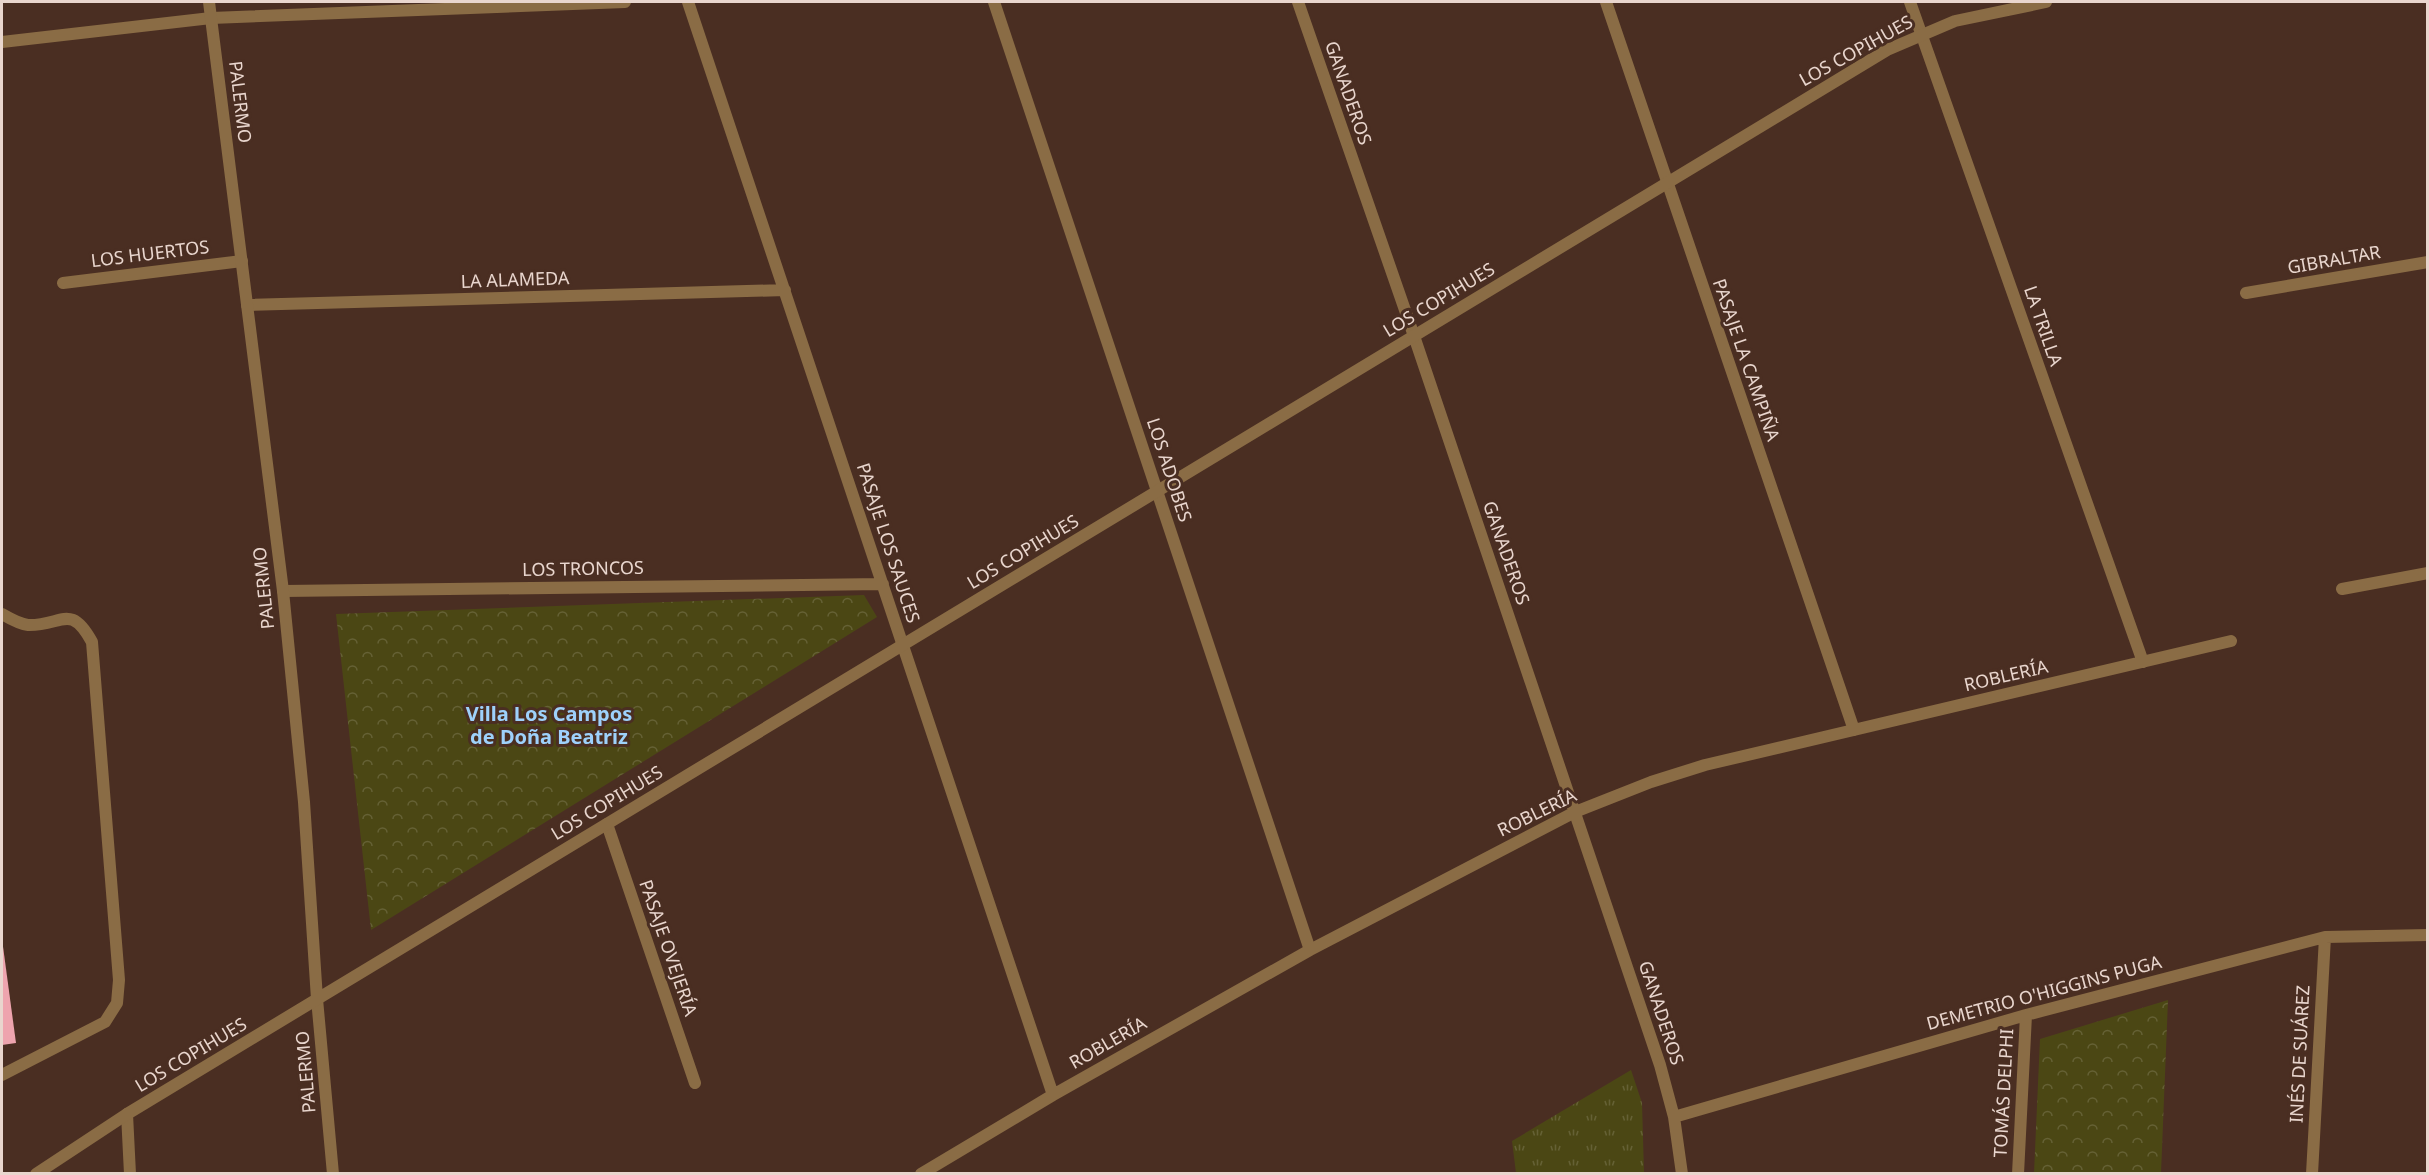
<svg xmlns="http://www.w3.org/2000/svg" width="2429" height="1175" viewBox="0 0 2429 1175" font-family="'Noto Sans',sans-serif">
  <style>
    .grass { fill: url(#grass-tufts) }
    .forest { fill: url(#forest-crowns) }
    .building { fill: #eea4ae }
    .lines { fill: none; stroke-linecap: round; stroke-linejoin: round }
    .service { stroke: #8a6c45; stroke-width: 12 }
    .minor { stroke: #8a6c45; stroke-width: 12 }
    .tertiary { stroke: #8a6c45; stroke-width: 12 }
    .labels { text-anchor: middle; stroke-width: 6; stroke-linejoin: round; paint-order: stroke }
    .street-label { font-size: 18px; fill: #e9d6ce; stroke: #4a2e22 }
    .neighbourhood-label { font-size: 20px; font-weight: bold; fill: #9ed1fb; stroke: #4a2e22 }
  </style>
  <defs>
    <pattern id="grass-tufts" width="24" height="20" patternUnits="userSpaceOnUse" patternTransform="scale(1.5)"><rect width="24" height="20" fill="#4b4714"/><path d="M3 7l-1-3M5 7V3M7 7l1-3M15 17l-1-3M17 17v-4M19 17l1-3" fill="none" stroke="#656135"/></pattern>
    <pattern id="forest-crowns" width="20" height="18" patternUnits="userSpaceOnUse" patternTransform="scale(1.5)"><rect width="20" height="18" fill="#4b4714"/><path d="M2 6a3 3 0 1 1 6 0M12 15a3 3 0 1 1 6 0" fill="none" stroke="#656135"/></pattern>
  </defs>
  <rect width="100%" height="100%" fill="#4a2e22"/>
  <!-- grass -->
  <path class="grass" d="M 1631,1070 L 1642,1103 L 1644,1173 L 1516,1173 L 1512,1141 Z"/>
  <!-- forest -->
  <path class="forest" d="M 864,595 L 877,617 L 371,930 L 336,614 Z
    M 2168,1000 L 2161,1173 L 2034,1173 L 2040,1039 Z"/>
  <!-- building -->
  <path class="building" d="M 2,939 L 16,1043 L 2,1045 Z"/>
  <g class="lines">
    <!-- service -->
    <path class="service" d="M 2,614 C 9,618 19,624 28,625 C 62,626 70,602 92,642 L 119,980 L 117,1003 L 105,1022 L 2,1075
      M 127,1114 L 130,1174"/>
    <!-- minor -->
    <path class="minor" d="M 688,2 L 1053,1095
      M 994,2 L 1310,950
      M 1298,2 L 1414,336 L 1660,1065 L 1674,1117 L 1682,1174
      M 1606,2 L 1854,730
      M 1910,2 L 2143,662
      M 2,42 L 211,18 L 625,2
      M 63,283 L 242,261
      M 2246,293 L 2428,262
      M 247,305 L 785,290
      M 2342,589 L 2428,573
      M 283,591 L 883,584
      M 607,824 L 695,1083
      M 317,999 L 333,1174
      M 1674,1117 L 2026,1015 L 2325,937 L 2428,935
      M 921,1174 L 1053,1095 L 1310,950 L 1575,812 L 1651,782 L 1705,765 L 2231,641
      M 2018,1174 L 2026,1015
      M 2312,1174 L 2325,937"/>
    <!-- tertiary -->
    <path class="tertiary" d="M 209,2 L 283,591 L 304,802 L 317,999
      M 36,1174 L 127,1114 L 1887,50 L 1955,21 L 2046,2"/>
  </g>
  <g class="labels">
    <!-- street labels -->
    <g class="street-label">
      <text transform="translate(1856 51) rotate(-29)" y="6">LOS COPIHUES</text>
      <text transform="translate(1348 93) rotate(71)" y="6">GANADEROS</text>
      <text transform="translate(240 102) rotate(83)" y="6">PALERMO</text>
      <text transform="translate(150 254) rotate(-7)" y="6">LOS HUERTOS</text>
      <text transform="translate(2334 260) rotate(-10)" y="6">GIBRALTAR</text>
      <text transform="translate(515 280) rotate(-2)" y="6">LA ALAMEDA</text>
      <text transform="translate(1439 300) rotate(-31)" y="6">LOS COPIHUES</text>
      <text transform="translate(2043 326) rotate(71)" y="6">LA TRILLA</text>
      <text transform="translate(1746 360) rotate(71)" y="6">PASAJE LA CAMPIÑA</text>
      <text transform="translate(1169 470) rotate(72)" y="6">LOS ADOBES</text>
      <text transform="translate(888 543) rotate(72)" y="6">PASAJE LOS SAUCES</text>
      <text transform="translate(1023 552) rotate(-31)" y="6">LOS COPIHUES</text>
      <text transform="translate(1506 553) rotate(71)" y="6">GANADEROS</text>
      <text transform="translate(583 569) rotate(-1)" y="6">LOS TRONCOS</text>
      <text transform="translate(264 588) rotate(-96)" y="6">PALERMO</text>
      <text transform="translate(2006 676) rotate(-13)" y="6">ROBLERÍA</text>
      <text transform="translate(607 803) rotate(-31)" y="6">LOS COPIHUES</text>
      <text transform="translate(1537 813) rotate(-26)" y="6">ROBLERÍA</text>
      <text transform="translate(668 948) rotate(71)" y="6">PASAJE OVEJERÍA</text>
      <text transform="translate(2044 993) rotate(-15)" y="6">DEMETRIO O'HIGGINS PUGA</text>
      <text transform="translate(1661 1013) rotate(72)" y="6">GANADEROS</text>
      <text transform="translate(1108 1043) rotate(-30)" y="6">ROBLERÍA</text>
      <text transform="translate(2300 1054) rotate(-87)" y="6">INÉS DE SUÁREZ</text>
      <text transform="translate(191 1055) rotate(-31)" y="6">LOS COPIHUES</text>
      <text transform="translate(306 1072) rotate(-95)" y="6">PALERMO</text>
      <text transform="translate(2004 1093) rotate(-87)" y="6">TOMÁS DELPHI</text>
    </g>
    <!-- neighbourhood labels -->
    <g class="neighbourhood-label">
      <text x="549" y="721">Villa Los Campos<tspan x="549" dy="23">de Doña Beatriz</tspan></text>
    </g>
  </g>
  <!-- border -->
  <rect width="2429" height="1175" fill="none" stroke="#e9d6ce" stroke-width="6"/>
</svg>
